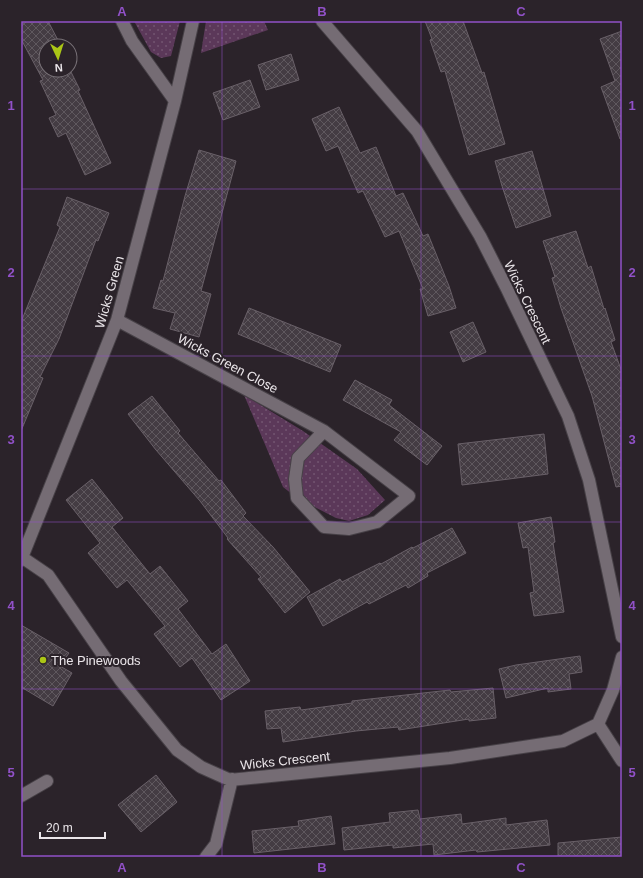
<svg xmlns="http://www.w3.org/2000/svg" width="643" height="878" viewBox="0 0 643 878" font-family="Arial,sans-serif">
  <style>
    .grass { fill: url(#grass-dots) }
    .building { fill: url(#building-cross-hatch); stroke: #696068 }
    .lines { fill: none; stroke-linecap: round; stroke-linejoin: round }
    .minor-casing { stroke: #474147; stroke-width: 14 }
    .minor { stroke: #756c74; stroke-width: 12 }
    .grid { fill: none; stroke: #9151c8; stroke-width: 1; stroke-opacity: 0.55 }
    .poi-dot { fill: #abc616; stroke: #2b232a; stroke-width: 1.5 }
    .labels { text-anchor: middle; stroke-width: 4; stroke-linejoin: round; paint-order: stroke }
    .street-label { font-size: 13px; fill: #ebe6ea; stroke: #2b232a }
    .poi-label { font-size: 13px; fill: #ebe6ea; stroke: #2b232a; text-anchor: start }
    .neatline { fill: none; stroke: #9151c8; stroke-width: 1.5 }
    .grid-label { font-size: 13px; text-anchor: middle; font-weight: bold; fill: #9151c8 }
  </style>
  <defs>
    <pattern id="grass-dots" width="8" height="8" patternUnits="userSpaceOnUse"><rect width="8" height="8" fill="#5b3859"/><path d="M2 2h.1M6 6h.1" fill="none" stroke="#735571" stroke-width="1.8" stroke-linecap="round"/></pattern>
    <pattern id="building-cross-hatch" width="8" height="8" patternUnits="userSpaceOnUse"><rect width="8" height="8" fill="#443c43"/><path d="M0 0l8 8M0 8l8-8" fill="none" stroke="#5f585e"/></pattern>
  </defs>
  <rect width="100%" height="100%" fill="#2b232a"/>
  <!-- grass -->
  <path class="grass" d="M 134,21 L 180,21 L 171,56 L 161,58 L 151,52 Z
    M 206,21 L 264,21 L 268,30 L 201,53 Z
    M 244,395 L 303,431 L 357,469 L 385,500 L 368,515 L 349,521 L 336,518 L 297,498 L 283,487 Z"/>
  <!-- building -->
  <path class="building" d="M 21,21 L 48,21 L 61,46 L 46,46 L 46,70 L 70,70 L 80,90 L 78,91 L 111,163 L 85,175 L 66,133 L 58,137 L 49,118 L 56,115 L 40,81 L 43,80 L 21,39 Z
    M 425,21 L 463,21 L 482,73 L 484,72 L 505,144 L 469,155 L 445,71 L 441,72 L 430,40 L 432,39 Z
    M 622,31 L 622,139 L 620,139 L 601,87 L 615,81 L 600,39 Z
    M 291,54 L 299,80 L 266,90 L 258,65 Z
    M 250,80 L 260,107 L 223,120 L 213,93 Z
    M 339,107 L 360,153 L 376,147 L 396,196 L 403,193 L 423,236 L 428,234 L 449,286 L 456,308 L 428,316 L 420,289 L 423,289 L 399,231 L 385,237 L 363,191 L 358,193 L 338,146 L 326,151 L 312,119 Z
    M 199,150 L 236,161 L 201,291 L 211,294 L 199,337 L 170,329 L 175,313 L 153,308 L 161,280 L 163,281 L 185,196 Z
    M 532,151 L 551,216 L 516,228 L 502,186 L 495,161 Z
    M 67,197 L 109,213 L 98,241 L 96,240 L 59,339 L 40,377 L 43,378 L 21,431 L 21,322 L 60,227 L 57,225 Z
    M 576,231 L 588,268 L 591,266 L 604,309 L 605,308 L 615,340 L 611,342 L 622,372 L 622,486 L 616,487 L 592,396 L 561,308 L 552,278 L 555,277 L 543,241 Z
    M 249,308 L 341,345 L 330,372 L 238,334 Z
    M 473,322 L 486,352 L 463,362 L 450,332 Z
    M 355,380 L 392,400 L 389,405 L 442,446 L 427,465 L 394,440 L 401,432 L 343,400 Z
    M 152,396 L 180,431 L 178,433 L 219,481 L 221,480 L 246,513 L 243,516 L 273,547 L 310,592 L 285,613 L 258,579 L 261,577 L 227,539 L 228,538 L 200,501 L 156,450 L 128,414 Z
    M 544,434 L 548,474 L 462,485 L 458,444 Z
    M 92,479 L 123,518 L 112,527 L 150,574 L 160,566 L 188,601 L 178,609 L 212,654 L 226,644 L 250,681 L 221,700 L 192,658 L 180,667 L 168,652 L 154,634 L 165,626 L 127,580 L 117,588 L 88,553 L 100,543 L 66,500 Z
    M 551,517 L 555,542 L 553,543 L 564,612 L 534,616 L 530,593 L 534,592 L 528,547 L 523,548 L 518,523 Z
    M 452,528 L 466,553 L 427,573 L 428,576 L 408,588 L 406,585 L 369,604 L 367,602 L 323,626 L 307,597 L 340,579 L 342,582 L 380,563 L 381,564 L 412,547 L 413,548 Z
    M 21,625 L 69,653 L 60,666 L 72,673 L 53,706 L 21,687 Z
    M 580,656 L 582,672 L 569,674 L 571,689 L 548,692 L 548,688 L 506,698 L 499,669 L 516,665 Z
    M 493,688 L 496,718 L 469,721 L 469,719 L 399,730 L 398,727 L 356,731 L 283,742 L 281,728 L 267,729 L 265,711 L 300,707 L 301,710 L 352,703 L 352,701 L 450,690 L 451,692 Z
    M 156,775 L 177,802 L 141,832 L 118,805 Z
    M 418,810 L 420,819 L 461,814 L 462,824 L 506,818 L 506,825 L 547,820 L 550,845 L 477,852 L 476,850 L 434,855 L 433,844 L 393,848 L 393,845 L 344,850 L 342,828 L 390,822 L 389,813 Z
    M 331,816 L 335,844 L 254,853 L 252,831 L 299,826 L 298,821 Z
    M 622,837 L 622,857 L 558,857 L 558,843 Z"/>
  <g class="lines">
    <!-- minor casing -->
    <g class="minor-casing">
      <path id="minor" d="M 122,21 L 132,41 L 175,101
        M 322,21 L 417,131 L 480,236 L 506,287 L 568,416 L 589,480 L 622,637
        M 117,320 L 324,431 L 409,496 L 377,522 L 349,529 L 324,527 L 297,498 L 295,479 L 298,458 L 324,431
        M 23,558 L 48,575 L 121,681 L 177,750 L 201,767 L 230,780 L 450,758 L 563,741 L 598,724 L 613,690 L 622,657
        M 21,560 L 117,320 L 175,101 L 193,21
        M 598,724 L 622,761
        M 21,796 L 47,781
        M 206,857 L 216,844 L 232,779"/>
    </g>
    <!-- minor -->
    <use href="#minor" class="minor"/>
  </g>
  <!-- grid -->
  <path class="grid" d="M 222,21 L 222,857M 421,21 L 421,857M 21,189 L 622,189M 21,356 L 622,356M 21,522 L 622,522M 21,689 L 622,689"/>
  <!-- markers -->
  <circle class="poi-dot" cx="43" cy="660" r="4"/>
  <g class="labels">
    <!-- street labels -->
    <g class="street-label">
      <text transform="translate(109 292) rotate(-74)" y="5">Wicks Green</text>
      <text transform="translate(528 302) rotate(64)" y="5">Wicks Crescent</text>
      <text transform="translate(228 363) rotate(28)" y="5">Wicks Green Close</text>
      <text transform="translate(285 760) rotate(-6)" y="5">Wicks Crescent</text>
    </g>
    <!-- poi labels -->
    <g class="poi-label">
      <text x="51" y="665">The Pinewoods</text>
    </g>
  </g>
  <!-- border -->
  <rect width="643" height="878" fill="none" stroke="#2b232a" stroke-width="44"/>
  <!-- north arrow -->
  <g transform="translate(58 58) rotate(176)"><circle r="19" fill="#2b232a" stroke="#787177"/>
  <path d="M0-3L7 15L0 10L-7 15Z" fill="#abc616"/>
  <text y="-6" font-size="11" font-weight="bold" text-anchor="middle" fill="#ebe6ea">N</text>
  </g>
  <!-- scale -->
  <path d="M40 832v6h65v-6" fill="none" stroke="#ebe6ea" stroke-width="2"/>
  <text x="46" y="832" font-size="12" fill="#ebe6ea" stroke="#2b232a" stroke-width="3" paint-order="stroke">20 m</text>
  <rect x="22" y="22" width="599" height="834" class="neatline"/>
  <g class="grid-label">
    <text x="122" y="16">A</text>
    <text x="322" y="16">B</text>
    <text x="521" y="16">C</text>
    <text x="11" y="110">1</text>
    <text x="632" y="110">1</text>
    <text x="11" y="277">2</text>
    <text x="632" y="277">2</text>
    <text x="11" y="444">3</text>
    <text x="632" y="444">3</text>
    <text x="11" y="610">4</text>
    <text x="632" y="610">4</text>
    <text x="11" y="777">5</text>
    <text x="632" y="777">5</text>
    <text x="122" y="872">A</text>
    <text x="322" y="872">B</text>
    <text x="521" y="872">C</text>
  </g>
</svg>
